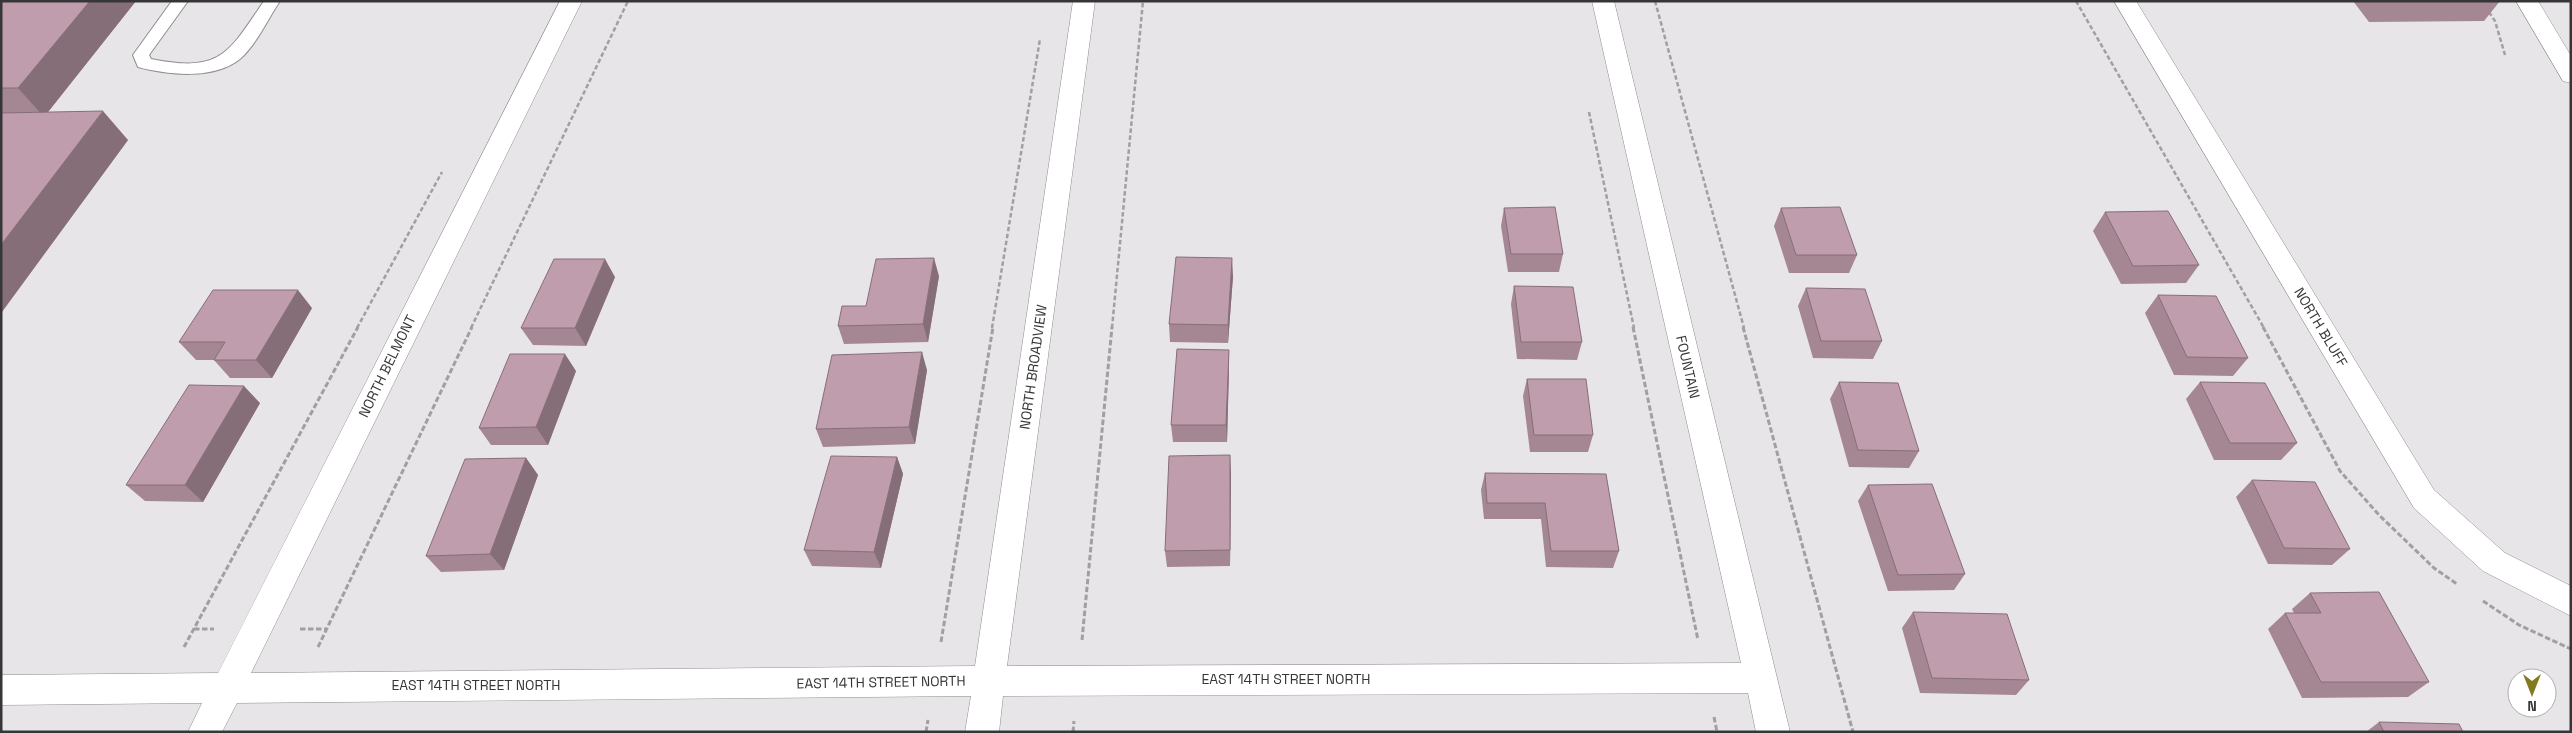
<svg xmlns="http://www.w3.org/2000/svg" width="2572" height="733" viewBox="0 0 2572 733" font-family="'Space Grotesk',sans-serif">
  <style>
    .lines { fill: none; stroke-linecap: round; stroke-linejoin: round }
    .lane-casing { stroke: #8f8d8f; stroke-width: 2 }
    .street-casing { stroke: #8f8d8f; stroke-width: 1 }
    .path-far1 { stroke: #a19fa1; stroke-width: 2.5; stroke-dasharray: 4.5 2.5; stroke-linecap: butt }
    .path { stroke: #a19fa1; stroke-width: 3; stroke-dasharray: 5.5 2.5; stroke-linecap: butt }
    .lane { fill: #fff; fill-rule: evenodd }
    .street { fill: #fff; fill-rule: evenodd }
    .wall { fill: #a58794 }
    .shaded-wall { fill: #866e78 }
    .building { fill: #c09dac; stroke: #866e78 }
    .labels { text-anchor: middle; stroke-width: 5; stroke-linejoin: round; paint-order: stroke }
    .street-label { font-size: 14px; fill: #373637; stroke: #fff }
  </style>
  <rect width="100%" height="100%" fill="#e8e5e8"/>
  <g class="lines">
    <!-- lane casing -->
    <g class="lane-casing">
      <path id="lane" d="M 172,1 L 188,1 L 149,55 L 151,59 C 221,73 228,54 264,1 L 280,1 C 267,20 257,44 240,59 C 214,80 168,75 138,67 L 133,55 Z"/>
    </g>
    <!-- street casing -->
    <g class="street-casing">
      <path id="street" d="M 560,1 L 582,1 L 251,673 L 975,666 L 1073,1 L 1095,1 L 1007,666 L 1741,663 L 1592,1 L 1614,1 L 1790,732 L 1756,732 L 1748,693 L 1003,696 L 999,732 L 965,732 L 971,696 L 237,703 L 222,732 L 188,732 L 202,703 L 1,705 L 1,675 L 218,673 Z
        M 2114,1 L 2136,1 L 2434,490 L 2505,553 L 2571,586 L 2571,616 L 2483,571 L 2414,508 Z
        M 2516,1 L 2538,1 L 2571,56 L 2571,83 L 2563,81 Z"/>
    </g>
    <!-- path-far1 -->
    <path class="path-far1" d="M 1655,1 L 1744,328
      M 2076,1 L 2264,328
      M 2489,12 L 2495,21 L 2505,55
      M 1589,112 L 1634,328
      M 357,328 L 442,172
      M 471,328 L 628,1
      M 992,328 L 1040,39
      M 1112,328 L 1143,1"/>
    <!-- path -->
    <path class="path" d="M 1633,327 L 1698,640
      M 1743,327 L 1853,732
      M 2263,327 L 2340,471 L 2379,515 L 2434,568 L 2457,584
      M 2483,601 L 2519,625 L 2571,649
      M 194,629 L 214,629
      M 300,629 L 327,629
      M 1082,640 L 1112,327
      M 941,642 L 993,327
      M 184,647 L 358,327
      M 318,647 L 472,327
      M 1714,717 L 1717,732
      M 926,732 L 928,720
      M 1073,732 L 1074,721"/>
    <!-- lane -->
    <use href="#lane" class="lane"/>
    <!-- street -->
    <use href="#street" class="street"/>
  </g>
  <!-- wall -->
  <path class="wall" d="M 1,1 L 136,1 L 48,112 L 128,140 L 1,312 Z
    M 2353,1 L 2500,1 L 2484,21 L 2369,22 Z
    M 1504,208 L 1563,254 L 1559,272 L 1508,272 L 1501,226 Z
    M 1781,208 L 1857,255 L 1849,273 L 1789,273 L 1774,226 Z
    M 2105,212 L 2199,265 L 2186,283 L 2121,284 L 2093,231 Z
    M 939,276 L 928,342 L 844,344 L 838,326 L 866,306 Z
    M 1233,276 L 1228,343 L 1170,342 L 1169,324 Z
    M 615,277 L 586,346 L 533,345 L 521,328 Z
    M 1514,286 L 1582,342 L 1577,360 L 1517,359 L 1511,304 Z
    M 1806,288 L 1882,341 L 1873,359 L 1813,358 L 1798,306 Z
    M 2158,295 L 2248,358 L 2233,376 L 2174,375 L 2145,313 Z
    M 312,308 L 272,378 L 230,378 L 214,360 L 196,360 L 179,342 Z
    M 1229,350 L 1229,368 L 1227,442 L 1173,442 L 1171,425 Z
    M 927,370 L 915,444 L 823,447 L 816,429 Z
    M 576,371 L 548,445 L 491,445 L 479,428 Z
    M 1527,379 L 1593,435 L 1588,452 L 1530,452 L 1523,396 Z
    M 1839,382 L 1919,451 L 1909,468 L 1849,467 L 1830,399 Z
    M 2200,382 L 2297,443 L 2281,460 L 2214,460 L 2186,399 Z
    M 260,403 L 203,502 L 145,501 L 126,485 Z
    M 897,457 L 903,474 L 881,568 L 812,566 L 804,550 Z
    M 526,458 L 538,475 L 504,570 L 441,572 L 426,556 Z
    M 1231,472 L 1230,566 L 1167,567 L 1165,551 Z
    M 1485,473 L 1606,474 L 1619,551 L 1613,568 L 1546,567 L 1541,519 L 1484,519 L 1481,490 Z
    M 2252,480 L 2350,549 L 2332,565 L 2268,564 L 2236,497 Z
    M 1868,485 L 1965,574 L 1954,590 L 1888,591 L 1858,501 Z
    M 2310,593 L 2429,682 L 2408,697 L 2302,698 L 2268,629 L 2285,613 L 2294,613 L 2292,609 Z
    M 1913,612 L 2029,680 L 2016,695 L 1920,693 L 1902,628 Z
    M 2379,722 L 2463,732 L 2366,732 Z"/>
  <!-- shaded-wall -->
  <path class="shaded-wall" d="M 90,1 L 136,1 L 44,117 L 18,88 Z
    M 103,111 L 128,140 L 2,312 L 1,245 Z
    M 934,258 L 939,276 L 928,342 L 923,324 Z
    M 1232,258 L 1233,276 L 1228,343 L 1228,325 Z
    M 605,259 L 615,277 L 586,346 L 575,328 Z
    M 298,290 L 312,308 L 272,378 L 256,360 Z
    M 1229,350 L 1229,368 L 1227,442 L 1226,425 Z
    M 922,352 L 927,370 L 915,444 L 909,427 Z
    M 565,354 L 576,371 L 548,445 L 536,427 Z
    M 244,386 L 260,403 L 203,502 L 185,485 Z
    M 1230,455 L 1231,472 L 1230,566 Z
    M 897,457 L 903,474 L 881,568 L 874,552 Z
    M 526,458 L 538,475 L 504,570 L 490,554 Z"/>
  <!-- building -->
  <path class="building" d="M 1,1 L 90,1 L 18,88 L 1,88 Z
    M 103,111 L 1,245 L 1,113 Z
    M 1555,207 L 1563,254 L 1511,254 L 1504,208 Z
    M 1840,207 L 1857,255 L 1796,255 L 1781,208 Z
    M 2168,211 L 2199,265 L 2133,266 L 2105,212 Z
    M 1176,257 L 1232,258 L 1228,325 L 1169,324 Z
    M 934,258 L 923,324 L 838,326 L 842,306 L 866,306 L 876,259 Z
    M 554,259 L 605,259 L 575,328 L 521,328 Z
    M 1514,286 L 1573,287 L 1582,342 L 1521,342 Z
    M 1806,288 L 1865,289 L 1882,341 L 1821,341 Z
    M 213,290 L 298,290 L 256,360 L 214,360 L 225,342 L 179,342 Z
    M 2158,295 L 2216,296 L 2248,358 L 2187,357 Z
    M 1177,349 L 1229,350 L 1226,425 L 1171,425 Z
    M 922,352 L 909,427 L 816,429 L 832,355 Z
    M 510,354 L 565,354 L 536,427 L 479,428 Z
    M 1527,379 L 1586,379 L 1593,435 L 1534,435 Z
    M 1839,382 L 1898,383 L 1919,451 L 1858,450 Z
    M 2200,382 L 2265,383 L 2297,443 L 2230,443 Z
    M 189,385 L 244,386 L 185,485 L 126,485 Z
    M 1230,455 L 1230,550 L 1165,551 L 1169,456 Z
    M 831,456 L 897,457 L 874,552 L 804,550 Z
    M 526,458 L 490,554 L 426,556 L 465,459 Z
    M 1485,473 L 1606,474 L 1619,551 L 1551,551 L 1545,503 L 1487,503 Z
    M 2252,480 L 2315,482 L 2350,549 L 2284,548 Z
    M 1932,484 L 1965,574 L 1898,575 L 1868,485 Z
    M 2379,592 L 2429,682 L 2321,682 L 2285,613 L 2321,613 L 2310,593 Z
    M 1913,612 L 2007,614 L 2029,680 L 1932,678 Z
    M 2379,722 L 2459,724 L 2463,732 L 2384,732 Z"/>
  <g class="labels">
    <!-- street labels -->
    <g class="street-label">
      <text transform="translate(2321 327) rotate(59)" y="5">NORTH BLUFF</text>
      <text transform="translate(387 366) rotate(-64)" y="5">NORTH BELMONT</text>
      <text transform="translate(1033 367) rotate(-82)" y="5">NORTH BROADVIEW</text>
      <text transform="translate(1688 367) rotate(77)" y="5">FOUNTAIN</text>
      <text x="1286" y="684">EAST 14TH STREET NORTH</text>
      <text transform="translate(881 682) rotate(-1)" y="5">EAST 14TH STREET NORTH</text>
      <text x="476" y="690">EAST 14TH STREET NORTH</text>
    </g>
  </g>
  <!-- border -->
  <rect width="2572" height="733" fill="none" stroke="#373637" stroke-width="5"/>
  <!-- north arrow -->
  <g transform="translate(2532 693) rotate(180)"><circle r="24" fill="#ffffff" stroke="#afafaf"/>
  <path d="M0-4L9 19L0 12L-9 19Z" fill="#827a20"/>
  <text y="-8" font-size="14" font-weight="bold" text-anchor="middle" fill="#373637">N</text>
  </g>
</svg>
